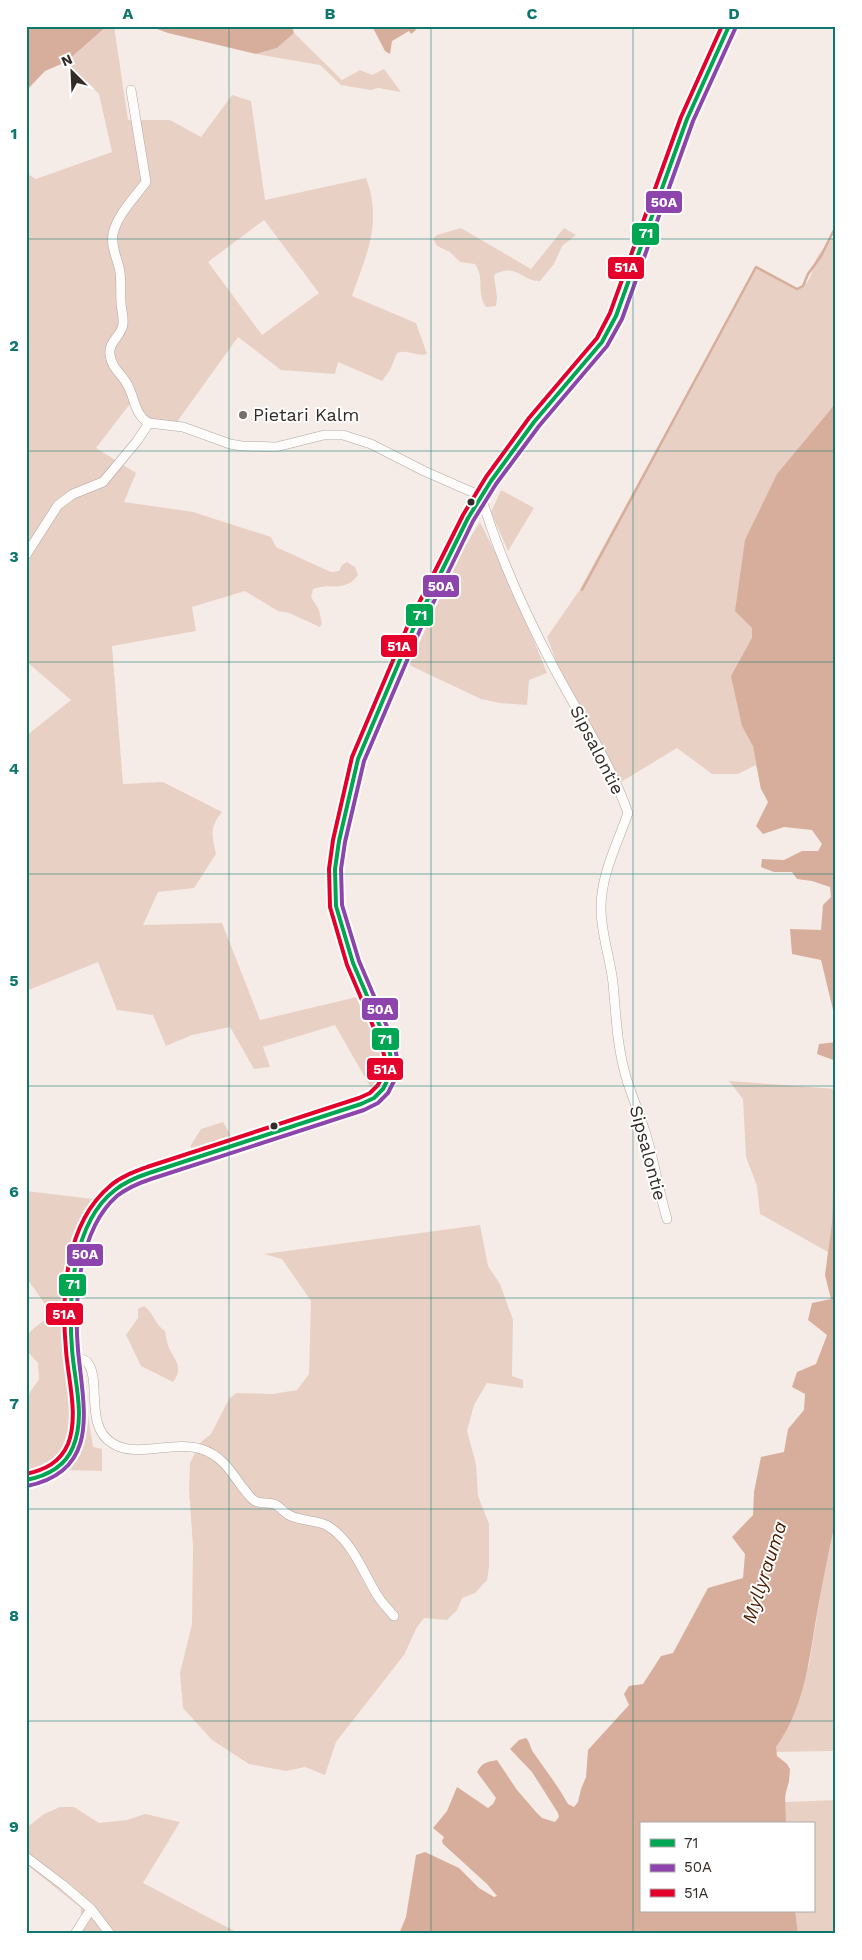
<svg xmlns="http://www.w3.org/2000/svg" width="862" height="1960" viewBox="0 0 862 1960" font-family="'Work Sans',sans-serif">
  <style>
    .green { fill: #e9d0c4; fill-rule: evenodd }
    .water { fill: #d7ae9b }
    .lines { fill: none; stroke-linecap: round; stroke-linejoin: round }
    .stream { stroke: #d7ae9b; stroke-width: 2.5 }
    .street-casing { stroke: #aea7a3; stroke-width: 10 }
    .secondary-casing { stroke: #aea7a3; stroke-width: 14 }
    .street { stroke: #fefcfb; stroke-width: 9 }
    .secondary { stroke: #faf6f5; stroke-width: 12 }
    .bus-1-casing { stroke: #fff; stroke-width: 8 }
    .bus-2-casing { stroke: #fff; stroke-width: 8 }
    .bus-3-casing { stroke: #fff; stroke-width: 8 }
    .bus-1 { stroke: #00a651; stroke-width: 4 }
    .bus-2 { stroke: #8e44ad; stroke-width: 4 }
    .bus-3 { stroke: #e4002b; stroke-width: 4 }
    .grid { fill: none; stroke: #0f766e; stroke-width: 1; stroke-opacity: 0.55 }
    .poi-dot { fill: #776f6a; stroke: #fff; stroke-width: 2 }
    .bus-dot { fill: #322b27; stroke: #fff; stroke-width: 2 }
    .labels { text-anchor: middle; stroke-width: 4; stroke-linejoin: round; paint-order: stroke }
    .poi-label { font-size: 18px; fill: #322b27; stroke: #fff; text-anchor: start }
    .street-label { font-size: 18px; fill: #322b27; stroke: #fff }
    .water-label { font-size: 19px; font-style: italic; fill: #4d1c00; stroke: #fff }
    .line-badge { stroke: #fff; stroke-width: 2 }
    .badge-label { font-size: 14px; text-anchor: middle; font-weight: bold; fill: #fff }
    .neatline { fill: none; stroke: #0f766e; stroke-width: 2 }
    .grid-label { font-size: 16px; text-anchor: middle; font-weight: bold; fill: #0f766e }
  </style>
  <rect width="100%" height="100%" fill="#f6ece7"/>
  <!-- green -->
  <path class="green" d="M 107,26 L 114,26 L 128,120 L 170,120 L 201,137 L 232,95 L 251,101 L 265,200 L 366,178 C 383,223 366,255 352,296 L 416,323 L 427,354 C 416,357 408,349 397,353 L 390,370 L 382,381 L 338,362 L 335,374 L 281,370 L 238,337 L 174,426 L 149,423 L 133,400 L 96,448 L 136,473 L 124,502 L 193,512 L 271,537 L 276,547 L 331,572 L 339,571 L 342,565 L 347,562 L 355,567 L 358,575 C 345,593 331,582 313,589 L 311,597 L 319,610 L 322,624 L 320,627 L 289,613 L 278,611 L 245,591 L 192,607 L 196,631 L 112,646 L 123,784 L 163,782 L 222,812 C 209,828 212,835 216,854 L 194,888 L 158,892 L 143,925 L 222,923 L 260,1020 L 357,997 C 367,1020 399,1070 371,1088 L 335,1025 L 263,1047 L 270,1067 L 254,1069 L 230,1027 L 192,1035 L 166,1046 L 153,1015 L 117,1010 L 98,962 L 26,991 L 26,736 L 71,700 L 26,661 L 26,173 L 36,179 L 112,152 L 99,94 L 66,62 ZM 264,220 L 319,293 L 262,335 L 208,262 Z
    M 294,33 L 342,80 L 360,70 L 372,75 L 384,69 L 401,92 L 378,88 L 371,90 L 341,85 L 320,65 L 256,54 L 277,48 Z
    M 461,228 L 531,269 L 564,228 L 576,235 L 562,246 L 554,264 L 540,281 C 522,282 517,262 494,275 L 497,298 L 496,306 L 486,307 C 476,293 485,278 475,264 L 460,262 L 450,252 L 437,246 L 433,239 L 437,235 Z
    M 836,232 L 836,520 L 761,789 L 756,765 L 738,774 L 712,774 L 677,748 L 621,782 L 558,666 L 547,637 L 579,591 L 756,267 L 797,289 C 815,282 810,268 819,254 C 825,246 832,241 836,232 Z
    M 501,490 L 534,508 L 508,551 L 491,512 Z
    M 480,522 L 510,582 L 547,673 L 529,680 L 527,705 L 500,703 L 481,699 L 409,665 L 460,554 Z
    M 729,1081 L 836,1089 L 836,1139 L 834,1150 L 832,1222 L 828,1252 L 760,1214 L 757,1186 L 746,1157 L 743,1099 Z
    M 223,1122 L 231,1136 L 191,1148 L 191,1145 L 201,1129 Z
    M 26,1191 L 93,1199 C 75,1223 69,1256 67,1285 C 64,1328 96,1444 48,1468 C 42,1471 34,1472 26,1473 L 26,1398 L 39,1379 L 38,1363 L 26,1350 L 26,1336 L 33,1329 L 52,1314 L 26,1277 Z
    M 480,1225 L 488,1266 L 500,1284 L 513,1320 L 512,1376 L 523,1380 L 523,1388 L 487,1383 L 474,1405 L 467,1431 L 476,1464 L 478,1496 L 489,1524 L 489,1567 L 487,1580 L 475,1593 L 462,1598 L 457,1610 L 447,1620 L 424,1618 L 417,1627 L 404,1655 L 336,1742 L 325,1775 L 305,1767 L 286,1771 L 249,1764 L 212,1740 L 183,1708 L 180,1673 L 192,1624 L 193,1546 L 189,1490 L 190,1463 L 201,1442 L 211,1434 L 229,1399 L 236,1393 L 273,1394 L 297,1390 L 309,1374 L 311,1301 L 282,1259 L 264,1254 Z
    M 144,1306 C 154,1313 155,1325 165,1331 C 166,1337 167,1343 169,1348 C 175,1360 184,1368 173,1382 L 141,1366 L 126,1335 L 138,1318 L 138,1309 Z
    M 87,1408 L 93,1447 L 102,1449 L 102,1471 L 66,1470 C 81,1450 84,1433 87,1408 Z
    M 836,1520 L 836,1751 L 768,1752 L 809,1665 L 824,1574 Z
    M 786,1791 L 785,1802 L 836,1800 L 836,1934 L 786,1934 L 757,1911 L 813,1911 L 813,1824 L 752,1824 Z
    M 60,1807 L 74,1807 L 99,1823 L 127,1820 L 145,1814 L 180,1822 L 143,1883 L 240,1934 L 71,1934 L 81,1919 L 81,1908 L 26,1864 L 26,1842 L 28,1839 L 26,1828 L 44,1814 Z"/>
  <!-- water -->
  <path class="water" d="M 26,26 L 107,26 L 66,62 L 45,71 L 26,91 Z
    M 149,26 L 292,26 L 294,33 L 277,48 L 256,54 L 168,33 Z
    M 372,26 L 413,26 L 416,30 L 411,34 L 409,31 L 392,41 L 390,54 L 385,51 Z
    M 836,403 L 836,1015 L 834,1014 L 821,960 L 792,954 L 790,929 L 821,930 L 823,905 L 831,897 L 830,887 L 812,881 L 797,879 L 792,872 L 774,872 L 761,867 L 762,859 L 784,860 L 802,851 L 818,851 L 822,844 L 812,830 L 784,827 L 763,834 L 756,826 L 768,802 L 761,789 L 753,746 L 742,726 L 731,676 L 752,638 L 752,628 L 735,611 L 745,540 L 777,474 Z
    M 836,1042 L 836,1061 L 817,1054 L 819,1044 Z
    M 836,1139 L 836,1520 C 828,1553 822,1586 816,1619 C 809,1663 803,1710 776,1747 L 777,1756 L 787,1764 L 790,1769 L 789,1781 L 785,1796 L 786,1824 L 641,1824 L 641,1911 L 795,1911 L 798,1934 L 399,1934 L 406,1917 L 416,1855 L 425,1852 L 459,1868 L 479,1888 L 494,1897 L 497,1896 L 487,1884 L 443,1844 L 442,1841 L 444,1837 L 433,1828 L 447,1811 L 457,1787 L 488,1808 L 493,1804 L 496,1798 L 477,1772 C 482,1762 488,1762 497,1760 L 517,1790 L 536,1812 L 542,1818 L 555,1822 L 559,1817 L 558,1813 L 532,1772 L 510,1749 L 519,1740 L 526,1738 C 530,1742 530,1747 533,1752 C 545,1769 558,1786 568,1804 L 574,1807 L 578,1802 L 581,1789 L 586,1777 L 588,1750 L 629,1705 L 624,1694 L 629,1686 L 643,1684 L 661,1656 L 673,1653 L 708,1588 L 743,1578 L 745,1554 L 732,1537 L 753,1515 L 754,1492 L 761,1457 L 784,1452 L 788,1429 L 804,1410 L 805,1394 L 792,1387 L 797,1372 L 816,1364 L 827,1335 L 808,1320 L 812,1303 L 831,1299 L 825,1275 L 832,1222 L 834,1150 Z"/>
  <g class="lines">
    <!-- stream -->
    <path class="stream" d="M 582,590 L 756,267 L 797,289 L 803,286 L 808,274 L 821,256 L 836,226"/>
    <!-- street casing -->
    <g class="street-casing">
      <path id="street" d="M 131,90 L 146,182 C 135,197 117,215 113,234 C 111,246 116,256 119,267 C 122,279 120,290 121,302 C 121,309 124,317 123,324 C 122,336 108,341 110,355 C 112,369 121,373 127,384 C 135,397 134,415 149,423
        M 26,555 L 58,505 L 73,494 L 103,482 L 137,441 L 149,423 L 183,427 L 230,444 L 242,446 L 276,447 L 324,435 L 343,435 L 371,444 L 424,471 L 481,496 C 498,553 526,615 554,668 C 579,715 610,762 628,813 C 617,845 601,874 601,908 C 601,934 610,957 613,983 C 616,1015 617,1046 626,1077 C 632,1097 641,1117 647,1138 C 655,1165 659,1192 667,1219
        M 73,1356 C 78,1358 84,1359 87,1362 C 102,1379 84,1426 112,1443 C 136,1459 172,1440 201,1449 C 221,1455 231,1471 242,1487 C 246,1491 250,1498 255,1501 C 261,1504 268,1502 274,1504 C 280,1506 284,1513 289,1515 C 300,1521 315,1520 326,1525 C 352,1539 364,1575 379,1598 C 383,1604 389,1610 394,1616
        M 26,1857 L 63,1885 L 91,1909 L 110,1934
        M 75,1934 L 91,1909"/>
    </g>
    <!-- secondary casing -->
    <g class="secondary-casing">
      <path id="secondary" d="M 26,1480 C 36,1478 46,1476 55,1470 C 92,1446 75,1385 72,1349 C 70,1311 71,1268 85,1233 C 91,1217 102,1201 115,1190 C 136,1175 161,1169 185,1161 C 224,1147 264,1134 303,1122 C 323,1116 342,1111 361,1104 L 374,1098 L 383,1089 L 390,1075 L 392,1063 L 388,1045 L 353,963 L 336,906 L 335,869 L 339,841 L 358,759 L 414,627 L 468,518 L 491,481 L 534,422 L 602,342 L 616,316 L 687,119 L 729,26"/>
    </g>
    <!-- street -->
    <use href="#street" class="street"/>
    <!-- secondary -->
    <use href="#secondary" class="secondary"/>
    <!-- bus-1 casing -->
    <g class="bus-1-casing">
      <path id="bus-1" d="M 26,1480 C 47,1476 65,1467 73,1447 C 86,1416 74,1380 72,1349 C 68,1299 72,1223 115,1190 C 125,1182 137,1177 149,1173 L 361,1104 L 374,1098 L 383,1089 L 390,1075 L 392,1063 L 388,1045 L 353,963 L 336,906 L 335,869 L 339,841 L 358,759 L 414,627 L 468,518 L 491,481 L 534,422 L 602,342 L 616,316 L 687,119 L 729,26"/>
    </g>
    <!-- bus-2 casing -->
    <g class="bus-2-casing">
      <path id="bus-2" d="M 27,1486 C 102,1471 83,1406 78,1350 C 74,1302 78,1230 117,1196 C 127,1188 139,1183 151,1179 L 364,1110 L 378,1103 L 388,1093 L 396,1077 L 398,1063 L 394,1043 L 359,961 L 342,905 L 341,869 L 345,842 L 364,761 L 420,630 L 473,521 L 496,484 L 539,426 L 607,346 L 622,319 L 693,121 L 735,29"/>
    </g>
    <!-- bus-3 casing -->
    <g class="bus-3-casing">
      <path id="bus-3" d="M 26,1474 C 44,1470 60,1463 68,1444 C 79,1415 68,1380 66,1350 C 61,1296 65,1224 110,1186 C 120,1177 134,1172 147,1167 L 359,1098 L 370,1093 L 378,1085 L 384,1073 L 386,1063 L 382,1047 L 347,965 L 330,907 L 329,869 L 333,840 L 352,757 L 408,625 L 463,515 L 486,477 L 529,418 L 597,338 L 610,313 L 681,117 L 722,26"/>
    </g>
    <!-- bus-1 -->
    <use href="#bus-1" class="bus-1"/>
    <!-- bus-2 -->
    <use href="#bus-2" class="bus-2"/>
    <!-- bus-3 -->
    <use href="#bus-3" class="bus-3"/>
  </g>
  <!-- grid -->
  <path class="grid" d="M 229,26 L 229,1934M 431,26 L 431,1934M 633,26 L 633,1934M 26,239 L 836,239M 26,451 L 836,451M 26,662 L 836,662M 26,874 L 836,874M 26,1086 L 836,1086M 26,1298 L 836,1298M 26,1509 L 836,1509M 26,1721 L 836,1721"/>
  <!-- markers -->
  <circle class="poi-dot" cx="243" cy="415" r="5"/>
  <g class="bus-dot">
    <circle cx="471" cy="502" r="4.5"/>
    <circle cx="274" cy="1126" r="4.5"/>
  </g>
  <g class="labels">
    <!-- poi labels -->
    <g class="poi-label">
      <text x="253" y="421">Pietari Kalm</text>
    </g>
    <!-- street labels -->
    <g class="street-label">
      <text transform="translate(597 750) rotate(63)" y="6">Sipsalontie</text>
      <text transform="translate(648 1153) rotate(75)" y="6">Sipsalontie</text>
    </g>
    <!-- water labels -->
    <g class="water-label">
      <text transform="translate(764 1572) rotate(-72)" y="7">Myllyrauma</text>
    </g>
  </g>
  <g class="line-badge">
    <rect x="645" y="190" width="38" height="24" rx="5" fill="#8e44ad"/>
    <rect x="631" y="222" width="29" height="24" rx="5" fill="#00a651"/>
    <rect x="607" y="256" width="38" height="24" rx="5" fill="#e4002b"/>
    <rect x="422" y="574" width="38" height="24" rx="5" fill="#8e44ad"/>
    <rect x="405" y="603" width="29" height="24" rx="5" fill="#00a651"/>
    <rect x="380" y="634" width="38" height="24" rx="5" fill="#e4002b"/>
    <rect x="361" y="997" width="38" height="24" rx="5" fill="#8e44ad"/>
    <rect x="371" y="1027" width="29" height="24" rx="5" fill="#00a651"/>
    <rect x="366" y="1057" width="38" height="24" rx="5" fill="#e4002b"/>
    <rect x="66" y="1243" width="38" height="24" rx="5" fill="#8e44ad"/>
    <rect x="58" y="1273" width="29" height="24" rx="5" fill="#00a651"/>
    <rect x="45" y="1302" width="39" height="24" rx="5" fill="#e4002b"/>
  </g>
  <g class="badge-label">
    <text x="664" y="207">50A</text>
    <text x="646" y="238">71</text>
    <text x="626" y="272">51A</text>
    <text x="441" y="591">50A</text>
    <text x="420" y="620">71</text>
    <text x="399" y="651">51A</text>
    <text x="380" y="1014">50A</text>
    <text x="385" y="1044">71</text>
    <text x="385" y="1074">51A</text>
    <text x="85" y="1259">50A</text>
    <text x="73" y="1289">71</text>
    <text x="64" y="1319">51A</text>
  </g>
  <!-- border -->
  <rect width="862" height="1960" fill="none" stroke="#ffffff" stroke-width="55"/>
  <!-- legend -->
  <rect x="640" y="1822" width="175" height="90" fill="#ffffff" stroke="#adaaa9"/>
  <rect x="650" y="1839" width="25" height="8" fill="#00a651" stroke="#adaaa9"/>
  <text x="684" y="1848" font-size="15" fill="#322b27">71</text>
  <rect x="650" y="1864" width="25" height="8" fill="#8e44ad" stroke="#adaaa9"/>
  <text x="684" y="1872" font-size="15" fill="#322b27">50A</text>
  <rect x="650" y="1889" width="25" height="8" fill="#e4002b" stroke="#adaaa9"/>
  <text x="684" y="1898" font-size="15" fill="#322b27">51A</text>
  <!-- north arrow -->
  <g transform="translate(72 72) rotate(336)" stroke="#ffffff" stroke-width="4" paint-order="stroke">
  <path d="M0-4L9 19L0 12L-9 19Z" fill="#322b27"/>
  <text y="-8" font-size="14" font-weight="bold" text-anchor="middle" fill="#322b27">N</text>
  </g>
  <rect x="28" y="28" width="806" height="1904" class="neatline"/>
  <g class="grid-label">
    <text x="128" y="19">A</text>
    <text x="330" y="19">B</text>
    <text x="532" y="19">C</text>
    <text x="734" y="19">D</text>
    <text x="14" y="139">1</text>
    <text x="14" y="351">2</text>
    <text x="14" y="562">3</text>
    <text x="14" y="774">4</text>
    <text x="14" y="986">5</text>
    <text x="14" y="1197">6</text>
    <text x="14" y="1409">7</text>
    <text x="14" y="1621">8</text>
    <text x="14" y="1832">9</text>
  </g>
</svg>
